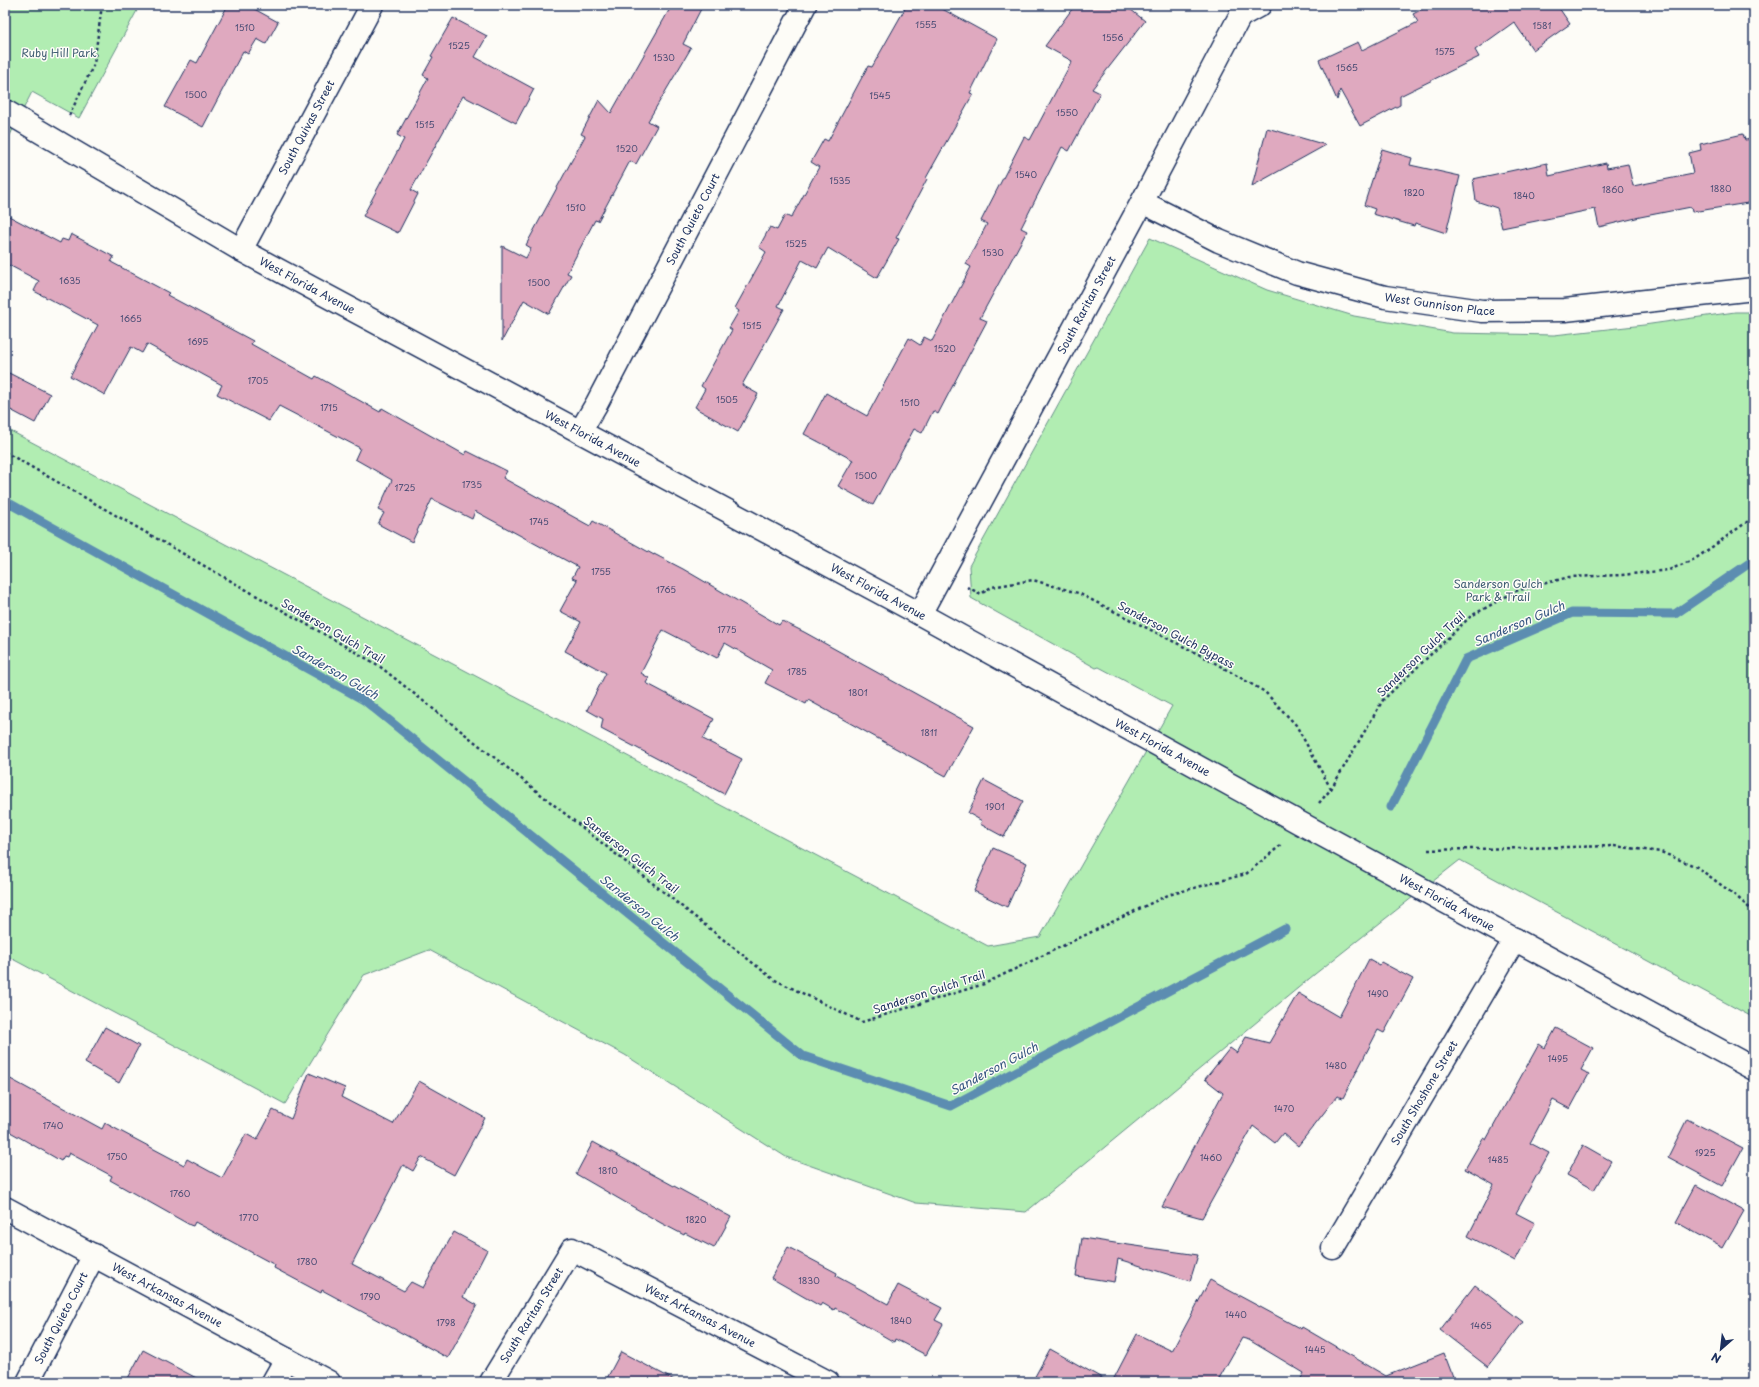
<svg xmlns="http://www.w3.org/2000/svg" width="1759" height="1387" viewBox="0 0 1759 1387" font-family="'Playpen Sans',sans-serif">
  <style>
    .green { fill: #b1edb2; stroke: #668e88 }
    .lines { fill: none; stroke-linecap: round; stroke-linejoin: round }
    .stream { stroke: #5c8db1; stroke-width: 9 }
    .building { fill: #dfa9bf; stroke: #1b2f5e }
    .minor-casing { stroke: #1b2f5e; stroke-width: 25 }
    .path { stroke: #1b2f5e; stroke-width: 2.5; stroke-dasharray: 3 3; stroke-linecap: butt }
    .minor { stroke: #fdfcf7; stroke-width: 22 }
    .labels { text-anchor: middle; stroke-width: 3; stroke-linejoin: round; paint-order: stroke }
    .number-label { font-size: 9px; fill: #4c4e76 }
    .park-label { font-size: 11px; fill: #405e73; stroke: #fdfcf7 }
    .street-label { font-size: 11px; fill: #1b2f5e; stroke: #fdfcf7 }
    .water-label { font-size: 12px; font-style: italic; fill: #365681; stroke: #fdfcf7 }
  </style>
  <rect width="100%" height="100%" fill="#fdfcf7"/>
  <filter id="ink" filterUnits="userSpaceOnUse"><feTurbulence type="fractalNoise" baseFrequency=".025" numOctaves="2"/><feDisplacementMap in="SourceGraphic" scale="8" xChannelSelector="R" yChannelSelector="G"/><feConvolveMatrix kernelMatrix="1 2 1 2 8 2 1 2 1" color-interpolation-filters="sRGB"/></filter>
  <g filter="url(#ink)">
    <!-- green -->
    <path class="green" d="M 5,5 L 140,5 L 79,118 L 32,92 L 5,145 Z
      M 1150,238 L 1267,290 L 1354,316 L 1453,333 L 1554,335 L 1644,325 L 1735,312 L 1754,312 L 1754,1018 L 1460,860 L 1315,974 L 1026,1212 L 916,1203 L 786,1157 L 625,1055 L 429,950 L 364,975 L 285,1104 L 5,955 L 5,428 L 988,946 L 1040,937 L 1172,706 L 1099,667 L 1096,668 L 971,598 L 969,566 Z"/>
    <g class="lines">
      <!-- stream -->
      <path class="stream" d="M 5,501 L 364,700 L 803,1056 L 951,1106 L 1285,929
        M 1391,807 L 1466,659 L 1572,613 L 1675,614 L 1754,560"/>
    </g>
    <!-- building -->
    <path class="building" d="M 228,5 L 247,5 L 278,22 L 266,44 L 257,39 L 248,54 L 243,51 L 203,127 L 165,107 L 191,60 L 197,63 Z
      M 672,5 L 703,5 L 683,44 L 691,48 L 648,121 L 657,126 L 636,164 L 630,161 L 598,221 L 595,220 L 567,273 L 571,275 L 549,314 L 524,300 L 502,341 L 502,246 L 526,258 L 531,248 L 526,245 L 585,136 L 581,134 L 599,100 L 611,113 Z
      M 907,5 L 935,5 L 997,39 L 970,93 L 973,94 L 926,178 L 927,179 L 896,238 L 899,239 L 877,278 L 828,248 L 817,268 L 802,260 L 778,306 L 784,309 L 742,385 L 758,394 L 738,432 L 697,409 L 697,408 L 695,407 L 705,389 L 701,386 L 732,330 L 729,328 L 739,311 L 735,308 L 766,252 L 759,247 L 770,227 L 777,230 L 785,215 L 791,218 L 819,167 L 811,162 L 824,139 L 828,141 L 868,66 L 872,67 Z
      M 1075,5 L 1125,5 L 1145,21 L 1092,89 L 1100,93 L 1069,151 L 1062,147 L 1021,228 L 1027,231 L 980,318 L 987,321 L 963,366 L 938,414 L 933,411 L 922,433 L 914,429 L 873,505 L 838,486 L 853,460 L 804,434 L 826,393 L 867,416 L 909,338 L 920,345 L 924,337 L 932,341 L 971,267 L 966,264 L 987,224 L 981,221 L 1024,137 L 1030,140 L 1072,61 L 1045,46 Z
      M 1430,5 L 1557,5 L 1570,24 L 1533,50 L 1514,22 L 1475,50 L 1479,57 L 1400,96 L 1400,105 L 1360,126 L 1340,90 L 1337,100 L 1319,60 L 1358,42 L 1362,50 L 1418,22 L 1413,14 Z
      M 453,18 L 487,36 L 475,57 L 534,89 L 516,123 L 463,96 L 411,190 L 418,194 L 398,233 L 363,216 L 404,139 L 397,135 L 428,78 L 423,75 L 433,57 L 431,56 Z
      M 1267,128 L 1326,145 L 1252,186 Z
      M 1743,134 L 1745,140 L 1754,139 L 1754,202 L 1692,212 L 1691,207 L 1640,217 L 1599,227 L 1595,209 L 1502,228 L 1497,208 L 1476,201 L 1473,179 L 1547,163 L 1549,176 L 1606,163 L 1607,168 L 1628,164 L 1633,186 L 1693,174 L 1689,153 L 1701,150 L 1700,144 Z
      M 1382,149 L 1412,158 L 1410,165 L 1460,176 L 1446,233 L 1415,223 L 1414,226 L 1373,214 L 1375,209 L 1364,205 Z
      M 5,214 L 60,243 L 62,239 L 68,241 L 71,234 L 114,257 L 111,262 L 169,293 L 167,295 L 253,341 L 251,344 L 314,379 L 316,376 L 380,412 L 382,408 L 465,455 L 467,451 L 507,471 L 503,478 L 590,526 L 593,521 L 654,555 L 654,554 L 683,569 L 779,625 L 782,621 L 804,632 L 974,726 L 946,776 L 808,700 L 806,704 L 765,683 L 772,670 L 725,643 L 717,658 L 663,630 L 641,673 L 649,678 L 646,683 L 714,719 L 703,739 L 742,759 L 724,794 L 601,729 L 603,719 L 587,710 L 606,673 L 565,651 L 581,622 L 560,611 L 577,580 L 572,578 L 578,567 L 475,511 L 472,519 L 432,499 L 412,542 L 378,524 L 384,513 L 378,510 L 392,480 L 355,459 L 360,448 L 279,406 L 269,421 L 217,394 L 222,385 L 147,344 L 142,353 L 131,347 L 105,395 L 70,376 L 98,325 L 34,291 L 39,281 L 5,263 Z
      M 5,371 L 50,394 L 35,423 L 5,407 Z
      M 984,780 L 1023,801 L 1004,837 L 980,824 L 982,821 L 968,813 Z
      M 993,848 L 1027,863 L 1007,907 L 974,891 Z
      M 1369,959 L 1380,965 L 1381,962 L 1413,979 L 1384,1033 L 1378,1030 L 1343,1098 L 1337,1096 L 1298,1146 L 1283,1133 L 1275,1143 L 1253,1126 L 1202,1218 L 1162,1207 L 1223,1093 L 1205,1079 L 1230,1048 L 1237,1053 L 1246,1037 L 1269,1043 L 1298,993 L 1339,1017 Z
      M 105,1027 L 139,1046 L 119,1083 L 85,1063 Z
      M 1556,1028 L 1593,1048 L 1581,1070 L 1589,1074 L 1570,1109 L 1553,1100 L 1530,1143 L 1549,1153 L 1516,1213 L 1535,1223 L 1515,1261 L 1468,1236 L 1494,1185 L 1465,1169 L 1483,1138 L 1486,1140 L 1539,1044 L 1545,1048 Z
      M 309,1073 L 345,1088 L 341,1097 L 393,1124 L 419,1081 L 485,1118 L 454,1175 L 421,1157 L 413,1171 L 403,1165 L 352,1264 L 404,1291 L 411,1282 L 423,1288 L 454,1232 L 487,1250 L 463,1297 L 477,1305 L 448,1358 L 322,1290 L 321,1293 L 274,1268 L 275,1265 L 195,1222 L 193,1226 L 190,1225 L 110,1180 L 112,1176 L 69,1153 L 67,1157 L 64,1156 L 61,1161 L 5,1129 L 5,1076 L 102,1129 L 105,1123 L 184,1165 L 187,1159 L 222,1178 L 246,1134 L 257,1140 L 273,1110 L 291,1119 Z
      M 1687,1119 L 1743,1148 L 1722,1186 L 1668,1157 Z
      M 593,1142 L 731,1217 L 714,1248 L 685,1233 L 684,1235 L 661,1223 L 576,1174 Z
      M 1583,1145 L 1611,1161 L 1594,1190 L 1567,1175 Z
      M 1696,1185 L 1744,1211 L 1723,1248 L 1676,1222 Z
      M 1082,1238 L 1115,1243 L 1198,1255 L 1190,1281 L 1118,1259 L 1114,1282 L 1076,1276 Z
      M 788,1247 L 837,1273 L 836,1276 L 888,1304 L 898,1285 L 942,1308 L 935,1320 L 943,1324 L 926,1355 L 895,1339 L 894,1342 L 835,1308 L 834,1310 L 822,1303 L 820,1306 L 771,1278 Z
      M 1210,1280 L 1301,1329 L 1302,1327 L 1386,1376 L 1444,1353 L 1455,1382 L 1299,1382 L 1304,1373 L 1249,1340 L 1242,1338 L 1217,1382 L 1112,1382 L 1137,1334 L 1172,1351 Z
      M 1475,1285 L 1523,1322 L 1488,1367 L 1440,1330 Z
      M 1050,1349 L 1109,1382 L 1032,1382 Z
      M 143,1350 L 204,1382 L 126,1382 Z
      M 621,1352 L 678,1382 L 605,1382 Z"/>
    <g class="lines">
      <!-- minor casing -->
      <g class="minor-casing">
        <g id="minor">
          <path id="s1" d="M 5,111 L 241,250 L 920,614 L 1300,823 L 1754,1069"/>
          <path id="s2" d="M 1142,202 L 1219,241 L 1297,273 L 1385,297 L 1482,311 L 1565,310 L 1754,289"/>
          <path id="s3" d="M 241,250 L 372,5"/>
          <path id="s4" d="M 580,432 L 597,403 L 805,5"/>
          <path id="s5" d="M 920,614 L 1142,202 L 1240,16 L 1260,5"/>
          <path id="s6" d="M 5,1208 L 329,1382"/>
          <path id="s7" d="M 1333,1248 L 1515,939"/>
          <path id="s8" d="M 28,1382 L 94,1255"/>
          <path d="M 273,1382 L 286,1359"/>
          <path id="s9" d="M 491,1382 L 572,1249 L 828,1382"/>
        </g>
      </g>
      <!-- path -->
      <path class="path" d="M 69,116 L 94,64 L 102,5
        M 5,452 L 378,665 L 773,979 L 862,1022 L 984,984 L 1168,895 L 1246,874 L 1281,845
        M 967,587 L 981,594 L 991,587 L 1033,580 L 1078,593 L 1208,659 L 1265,692 L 1296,725 L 1331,789
        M 1319,803 L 1331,789 L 1383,700 L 1471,616 L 1516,591 L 1569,577 L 1622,575 L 1669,570 L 1695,559 L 1754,517
        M 1428,850 L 1614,846 L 1661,852 L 1697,867 L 1736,896 L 1754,912"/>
      <!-- minor -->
      <use href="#minor" class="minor"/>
    </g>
  </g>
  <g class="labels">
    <!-- number labels -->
    <g class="number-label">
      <text x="926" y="28">1555</text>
      <text x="1542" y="29">1581</text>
      <text x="245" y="31">1510</text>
      <text x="1113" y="41">1556</text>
      <text x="459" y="49">1525</text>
      <text x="1445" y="55">1575</text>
      <text x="664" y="61">1530</text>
      <text x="1347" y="71">1565</text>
      <text x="196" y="98">1500</text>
      <text x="880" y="99">1545</text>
      <text x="1067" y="116">1550</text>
      <text x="425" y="128">1515</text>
      <text x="627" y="152">1520</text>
      <text x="1026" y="178">1540</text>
      <text x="840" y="184">1535</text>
      <text x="1721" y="192">1880</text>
      <text x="1613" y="193">1860</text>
      <text x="1414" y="196">1820</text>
      <text x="1524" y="199">1840</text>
      <text x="576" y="211">1510</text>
      <text x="796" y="247">1525</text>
      <text x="993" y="256">1530</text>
      <text x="70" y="284">1635</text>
      <text x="539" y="286">1500</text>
      <text x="131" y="322">1665</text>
      <text x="752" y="329">1515</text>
      <text x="198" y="345">1695</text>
      <text x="945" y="352">1520</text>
      <text x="258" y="384">1705</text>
      <text x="727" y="403">1505</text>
      <text x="910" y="406">1510</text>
      <text x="329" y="411">1715</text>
      <text x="866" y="479">1500</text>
      <text x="472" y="488">1735</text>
      <text x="405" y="491">1725</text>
      <text x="539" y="525">1745</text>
      <text x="601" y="575">1755</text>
      <text x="666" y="593">1765</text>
      <text x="727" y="633">1775</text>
      <text x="797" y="675">1785</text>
      <text x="858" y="696">1801</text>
      <text x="929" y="736">1811</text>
      <text x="995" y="810">1901</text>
      <text x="1378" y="997">1490</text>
      <text x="1558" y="1062">1495</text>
      <text x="1336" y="1069">1480</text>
      <text x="1284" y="1112">1470</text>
      <text x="53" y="1129">1740</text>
      <text x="1705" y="1156">1925</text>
      <text x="117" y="1160">1750</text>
      <text x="1211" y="1161">1460</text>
      <text x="1498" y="1163">1485</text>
      <text x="608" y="1174">1810</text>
      <text x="180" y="1197">1760</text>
      <text x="249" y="1221">1770</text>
      <text x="696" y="1223">1820</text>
      <text x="307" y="1265">1780</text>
      <text x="809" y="1284">1830</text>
      <text x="370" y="1300">1790</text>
      <text x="1236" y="1318">1440</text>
      <text x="901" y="1324">1840</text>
      <text x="446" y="1326">1798</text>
      <text x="1481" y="1329">1465</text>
      <text x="1315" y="1353">1445</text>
    </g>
    <!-- park labels -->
    <g class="park-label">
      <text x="59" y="57">Ruby Hill Park</text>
      <text x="1498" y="588">Sanderson Gulch<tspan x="1498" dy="13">Park &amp; Trail</tspan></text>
    </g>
    <!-- street labels -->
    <g class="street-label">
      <text dy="4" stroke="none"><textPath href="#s3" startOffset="139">South Quivas Street</textPath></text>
      <text dy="4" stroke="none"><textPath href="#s4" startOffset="241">South Quieto Court</textPath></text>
      <text dy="4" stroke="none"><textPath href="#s1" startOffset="349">West Florida Avenue</textPath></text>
      <text dy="4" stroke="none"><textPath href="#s2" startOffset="317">West Gunnison Place</textPath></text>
      <text dy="4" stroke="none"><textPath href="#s5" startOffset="351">South Raritan Street</textPath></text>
      <text dy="4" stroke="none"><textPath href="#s1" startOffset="673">West Florida Avenue</textPath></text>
      <text dy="4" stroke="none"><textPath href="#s1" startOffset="997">West Florida Avenue</textPath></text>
      <text transform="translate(333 631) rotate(30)" y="4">Sanderson Gulch Trail</text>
      <text transform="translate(1176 635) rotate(28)" y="4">Sanderson Gulch Bypass</text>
      <text transform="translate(1421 654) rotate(-44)" y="4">Sanderson Gulch Trail</text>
      <text dy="4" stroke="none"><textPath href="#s1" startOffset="1321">West Florida Avenue</textPath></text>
      <text transform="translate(631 855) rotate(38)" y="4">Sanderson Gulch Trail</text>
      <text dy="4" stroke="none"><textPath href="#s1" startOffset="1645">West Florida Avenue</textPath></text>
      <text transform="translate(929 992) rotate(-18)" y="4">Sanderson Gulch Trail</text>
      <text dy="4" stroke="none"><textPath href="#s7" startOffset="180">South Shoshone Street</textPath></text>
      <text dy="4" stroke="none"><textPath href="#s6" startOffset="184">West Arkansas Avenue</textPath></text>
      <text dy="4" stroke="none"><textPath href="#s9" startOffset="78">South Raritan Street</textPath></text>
      <text dy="4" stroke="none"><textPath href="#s9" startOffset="300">West Arkansas Avenue</textPath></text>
      <text dy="4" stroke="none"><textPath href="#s8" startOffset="72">South Quieto Court</textPath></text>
    </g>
    <!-- water labels -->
    <g class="water-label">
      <text transform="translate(1519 624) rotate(-23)" y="4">Sanderson Gulch</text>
      <text transform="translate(335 672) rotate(30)" y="4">Sanderson Gulch</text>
      <text transform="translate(639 908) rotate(39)" y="4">Sanderson Gulch</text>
      <text transform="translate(994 1069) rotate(-28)" y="4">Sanderson Gulch</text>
    </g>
  </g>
  <!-- margin -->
  <rect width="1759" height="1387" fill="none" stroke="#fdfcf7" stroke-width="20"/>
  <rect x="10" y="10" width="1739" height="1367" fill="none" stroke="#1b2f5e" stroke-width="1.5" filter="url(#ink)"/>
  <!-- north arrow -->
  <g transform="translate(1721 1349) rotate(208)" stroke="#fdfcf7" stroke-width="3" paint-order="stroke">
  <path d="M0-3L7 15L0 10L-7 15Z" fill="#1b2f5e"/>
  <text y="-6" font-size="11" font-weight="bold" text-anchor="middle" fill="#1b2f5e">N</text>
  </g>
</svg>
